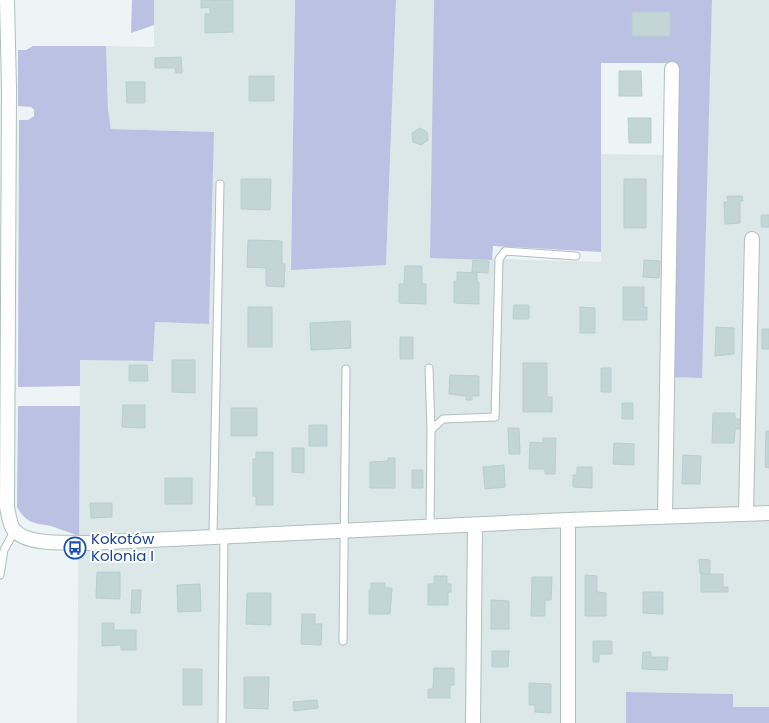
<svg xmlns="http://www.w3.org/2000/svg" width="769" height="723" viewBox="0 0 769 723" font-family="Poppins,sans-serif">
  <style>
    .residential { fill: #dce7e8 }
    .green { fill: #bbc1e3 }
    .building { fill: #c3d5d5; stroke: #b7cfcf }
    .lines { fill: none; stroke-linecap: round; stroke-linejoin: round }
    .lane-casing { stroke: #b0bebf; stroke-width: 9 }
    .street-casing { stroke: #b0bebf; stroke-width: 16 }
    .lane { stroke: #fff; stroke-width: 7 }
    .street { stroke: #fff; stroke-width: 14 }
    .labels { text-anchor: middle; stroke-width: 4; stroke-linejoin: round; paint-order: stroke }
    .transit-label { font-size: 15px; fill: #164399; stroke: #fff; text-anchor: start }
  </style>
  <rect width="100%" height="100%" fill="#edf4f5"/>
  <!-- residential -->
  <path class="residential" d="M 154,0 L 295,0 L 291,270 L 386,264 L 396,0 L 434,0 L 430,257 L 601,262 L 601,154 L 668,155 L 662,376 L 701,378 L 712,0 L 769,0 L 769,707 L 733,707 L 733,694 L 626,692 L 626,723 L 77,723 L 80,360 L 153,361 L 155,322 L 209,324 L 214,132 L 111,129 L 108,110 L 106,46 L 154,47 Z"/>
  <!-- green -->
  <path class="green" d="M 132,0 L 154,0 L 154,25 L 131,33 Z
    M 295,0 L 396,0 L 386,265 L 291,270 Z
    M 434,0 L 712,0 L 702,378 L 672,377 L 674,63 L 601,63 L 601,252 L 493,246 L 492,260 L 430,258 Z
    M 33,46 L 106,46 L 108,110 L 111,129 L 214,132 L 209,324 L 155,322 L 153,361 L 80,360 L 80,386 L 18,387 L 19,120 L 28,120 L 34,116 L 34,110 L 31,107 L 18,106 L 18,50 L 26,50 Z
    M 18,406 L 80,406 L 79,536 C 70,533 60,529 51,526 C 34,523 27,524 17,507 Z
    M 626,692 L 733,694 L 733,707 L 769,707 L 769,723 L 626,723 Z"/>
  <!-- building -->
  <path class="building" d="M 201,0 L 233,0 L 233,32 L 205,33 L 205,14 L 210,14 L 210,7 L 201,8 Z
    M 632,12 L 670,12 L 670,36 L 632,36 Z
    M 181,57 L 182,73 L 176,73 L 175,68 L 155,68 L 155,58 Z
    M 619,71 L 641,71 L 642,96 L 619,96 Z
    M 249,76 L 274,76 L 274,101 L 249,101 Z
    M 126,82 L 145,82 L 145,103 L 127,103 Z
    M 628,118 L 651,118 L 651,143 L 629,143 Z
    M 420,128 L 427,132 L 428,140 L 421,145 L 413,142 L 412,133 Z
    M 241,179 L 271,179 L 270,210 L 241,209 Z
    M 624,179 L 646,179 L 646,228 L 624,228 Z
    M 727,196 L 742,196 L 743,201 L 740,201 L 740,223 L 725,224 L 724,202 L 728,202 Z
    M 761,215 L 769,215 L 769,227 L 761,227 Z
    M 248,240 L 282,241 L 282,264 L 285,264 L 284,287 L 266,286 L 266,268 L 247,267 Z
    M 473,260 L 489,261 L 488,273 L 472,272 Z
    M 644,260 L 660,261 L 659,278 L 643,277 Z
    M 405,266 L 422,266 L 422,284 L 426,284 L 426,304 L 399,303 L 399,284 L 404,284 Z
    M 457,272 L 477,273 L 477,282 L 479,282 L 479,304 L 454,303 L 454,281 L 457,281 Z
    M 623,287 L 644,287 L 644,307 L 647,307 L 647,320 L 623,320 Z
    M 514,305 L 529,305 L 529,319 L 513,319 Z
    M 248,307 L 272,307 L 272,347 L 248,347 Z
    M 580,307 L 595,308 L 595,333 L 580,333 Z
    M 350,321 L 351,348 L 311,350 L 310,323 Z
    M 716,327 L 734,328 L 734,354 L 715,356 Z
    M 762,329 L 769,329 L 769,349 L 762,349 Z
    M 400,337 L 413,337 L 413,359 L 400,359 Z
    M 172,360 L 195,360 L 195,393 L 172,392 Z
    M 523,363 L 547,363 L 547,397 L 552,397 L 552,412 L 523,412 Z
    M 129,365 L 147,365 L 148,381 L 129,381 Z
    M 601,368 L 611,368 L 611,392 L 601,392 Z
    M 450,375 L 479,376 L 479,396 L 472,396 L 472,400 L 466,400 L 466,396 L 449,394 Z
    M 622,403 L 633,403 L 633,419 L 622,419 Z
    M 123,405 L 145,405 L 145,428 L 122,427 Z
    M 231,408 L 257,408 L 257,436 L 231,436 Z
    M 713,413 L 735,413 L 735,419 L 741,419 L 740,429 L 735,429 L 734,443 L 712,443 Z
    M 309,425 L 327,425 L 327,446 L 309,446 Z
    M 508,428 L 519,428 L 520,454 L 509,454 Z
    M 766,431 L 769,431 L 769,468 L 765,467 Z
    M 543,438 L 556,438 L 555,474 L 545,474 L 545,469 L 529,469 L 530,442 L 543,443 Z
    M 614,443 L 634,444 L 634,465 L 613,464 Z
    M 292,448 L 304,448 L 304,473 L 292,472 Z
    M 256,452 L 273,452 L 273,505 L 256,505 L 256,496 L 253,496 L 253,459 L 256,459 Z
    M 683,455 L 701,456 L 700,484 L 682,484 Z
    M 388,458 L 395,458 L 395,488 L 370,488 L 370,462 L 388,461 Z
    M 504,465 L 505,487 L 485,489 L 483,467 Z
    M 577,467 L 592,467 L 592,488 L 573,487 L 573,475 L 577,475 Z
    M 412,470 L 423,470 L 423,488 L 412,488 Z
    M 165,478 L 192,478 L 192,504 L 165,504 Z
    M 90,503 L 112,503 L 112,517 L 91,518 Z
    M 699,559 L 710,560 L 710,574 L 700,573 Z
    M 97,572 L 120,572 L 120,599 L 96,598 Z
    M 701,574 L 723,574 L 723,587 L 728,587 L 728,592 L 701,592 Z
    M 585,575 L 597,576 L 597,592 L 606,593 L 606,616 L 585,616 Z
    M 434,576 L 447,576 L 447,584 L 451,584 L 451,592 L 448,592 L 448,605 L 428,605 L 428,584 L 434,584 Z
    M 532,577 L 552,577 L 551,600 L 545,600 L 545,616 L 531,616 Z
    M 371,583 L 385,583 L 385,588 L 392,588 L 390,614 L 369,614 L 369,590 L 371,590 Z
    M 200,584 L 201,611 L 178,612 L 177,585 Z
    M 132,590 L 141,590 L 140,613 L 131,613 Z
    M 643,592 L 663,592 L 663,614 L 643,613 Z
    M 247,593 L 271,593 L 271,625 L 246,624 Z
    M 491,600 L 509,601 L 509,629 L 491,629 Z
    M 302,614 L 315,614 L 315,624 L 322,624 L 321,645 L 301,644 Z
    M 102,623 L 114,623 L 114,630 L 136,630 L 136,650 L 121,650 L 121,645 L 102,646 Z
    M 593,641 L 612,641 L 612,654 L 599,654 L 599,662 L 593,662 Z
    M 492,651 L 509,651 L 508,667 L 492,667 Z
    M 643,652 L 651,652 L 651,657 L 668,657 L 667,670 L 642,669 Z
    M 434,668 L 454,668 L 454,685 L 450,685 L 450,698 L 428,698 L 428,689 L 433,689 Z
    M 183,669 L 202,669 L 202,705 L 183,705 Z
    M 244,677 L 269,677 L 268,709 L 244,708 Z
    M 529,683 L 551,684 L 551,713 L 535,712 L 535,705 L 529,705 Z
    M 317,700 L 318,708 L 294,711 L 293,702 Z"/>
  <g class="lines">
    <!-- lane casing -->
    <g class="lane-casing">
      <path id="lane" d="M 429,368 L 431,430
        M 430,527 L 431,430 L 443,419 L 495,417 L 499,259 L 505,251 L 576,256
        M 213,536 L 220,184
        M 0,575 L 4,550 L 15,530
        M 343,641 L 346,369
        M 222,723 L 224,536"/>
    </g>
    <!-- street casing -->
    <g class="street-casing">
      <path id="street" d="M 7,0 L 9,88 L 7,507 C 9,515 9,524 14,530 C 28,546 67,542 86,543 L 568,520 L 769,513
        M 746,513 L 752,239
        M 665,516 L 672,69
        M 568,520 L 568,723
        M 473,723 L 475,525"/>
    </g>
    <!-- lane -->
    <use href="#lane" class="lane"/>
    <!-- street -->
    <use href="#street" class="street"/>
  </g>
  <!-- icons -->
  <defs>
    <g id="bus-ring" transform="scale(1.125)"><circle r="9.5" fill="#fff" stroke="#1a4fb4" stroke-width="1.5"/><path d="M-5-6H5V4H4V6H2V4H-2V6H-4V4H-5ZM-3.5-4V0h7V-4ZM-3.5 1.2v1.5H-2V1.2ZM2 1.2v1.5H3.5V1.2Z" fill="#1a4fb4"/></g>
  </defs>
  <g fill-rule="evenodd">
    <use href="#bus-ring" x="75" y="548"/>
  </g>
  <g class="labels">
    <!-- transit labels -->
    <g class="transit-label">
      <text x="91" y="544">Kokotów<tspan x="91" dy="17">Kolonia I</tspan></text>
    </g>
  </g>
</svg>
